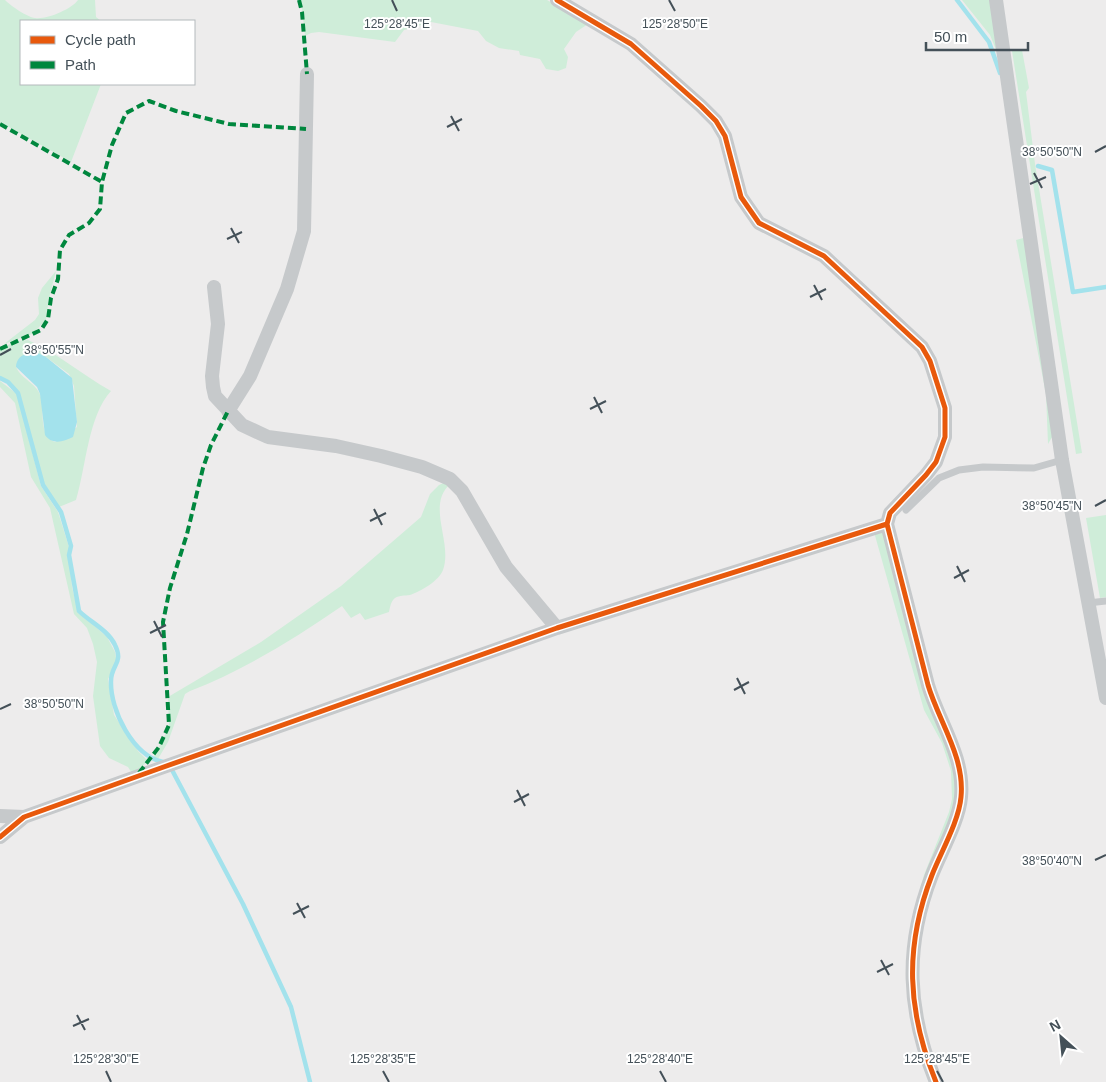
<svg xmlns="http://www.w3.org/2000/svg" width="1106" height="1082" viewBox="0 0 1106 1082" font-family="Arial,sans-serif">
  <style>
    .green { fill: #cfedd9; fill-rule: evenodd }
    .water { fill: #a3e2ec }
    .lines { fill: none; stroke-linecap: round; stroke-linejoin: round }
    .stream { stroke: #a3e2ec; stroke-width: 4.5 }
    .lane { stroke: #c6c9cb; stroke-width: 7 }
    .street { stroke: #c6c9cb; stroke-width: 14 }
    .quiet { stroke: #00873e; stroke-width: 4; stroke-dasharray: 8 4; stroke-linecap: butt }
    .cycleway-casing { stroke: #fff; stroke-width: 8 }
    .cycleway { stroke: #e8590c; stroke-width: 5 }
    .ticks { fill: none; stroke: #445058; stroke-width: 2 }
    .ticks-label { font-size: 12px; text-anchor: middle; fill: #445058; stroke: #fff; stroke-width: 4; stroke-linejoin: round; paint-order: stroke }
  </style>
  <rect width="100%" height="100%" fill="#edecec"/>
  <!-- green -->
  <path class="green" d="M 0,0 L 5,0 C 11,6 27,17 35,18 C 46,20 72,9 78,0 L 95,0 L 96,17 L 101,21 L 21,21 L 21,84 L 101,84 L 71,162 L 0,122 Z
    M 301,0 L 547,0 L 588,24 L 576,32 L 564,49 L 568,57 L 566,68 L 558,71 L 546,69 L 540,59 L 520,55 L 519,51 L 499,48 L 486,41 L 478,31 L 431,22 L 404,30 L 395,42 L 319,32 L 311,33 L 305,36 Z
    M 962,0 L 990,0 L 997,52 L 990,35 Z
    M 1022,50 L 1029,88 L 1026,92 L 1035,164 L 1082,453 L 1076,454 L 1012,51 Z
    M 1027,237 L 1055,432 L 1048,444 L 1046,394 L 1016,240 Z
    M 56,271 L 49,298 L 46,320 L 32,334 L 4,344 L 35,320 L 39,314 L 38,298 L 42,288 Z
    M 28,340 C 58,353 82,375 111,391 C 88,416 86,467 76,500 L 59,507 L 44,484 L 19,392 L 8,381 L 0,377 L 0,350 L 15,341 ZM 46,357 L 69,374 L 74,386 L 77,427 L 55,442 C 39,436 44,412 41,397 C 37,383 22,380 16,367 Z
    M 0,381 L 17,394 L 41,486 L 58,512 L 69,547 L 72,587 L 78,611 L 107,637 L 115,652 L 117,663 L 108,679 L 114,715 L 138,751 L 148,761 L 133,775 L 128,767 L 109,758 L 100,746 L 93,696 L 97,662 L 93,644 L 87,628 L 74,614 L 50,508 L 31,477 L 15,403 L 0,387 Z
    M 448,481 L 450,484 C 426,506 453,542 443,570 C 439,581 421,591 410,595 C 404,596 400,595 395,598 C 391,601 390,607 389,612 L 365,620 L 360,613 L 351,618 L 342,606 C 294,639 244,670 190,691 L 185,694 L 168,742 L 158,759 L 153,758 L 169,727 L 168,697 L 261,642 L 341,586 L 421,517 L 430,494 L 439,485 Z
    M 1106,515 L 1106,597 L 1100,598 L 1086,518 Z
    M 882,530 L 954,756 L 959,799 L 912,920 L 924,875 L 949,812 L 952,799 L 951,771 L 942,743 L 924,710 L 874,532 Z"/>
  <!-- water -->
  <path class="water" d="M 36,352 L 46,357 L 72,378 L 77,422 L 73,437 C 63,442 52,445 45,435 L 40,394 L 37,387 L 16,367 C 17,355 26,353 36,352 Z"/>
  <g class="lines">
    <!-- stream -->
    <path class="stream" d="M 957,0 L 989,42 L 1000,73
      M 1038,166 L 1052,170 L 1073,292 L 1106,287
      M 0,378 L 8,382 L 18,393 L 43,485 L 61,512 L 71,546 L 69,555 L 79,611 C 90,622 108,630 115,645 C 124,663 111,665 111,681 C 110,710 133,756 163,762
      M 172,770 L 243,904 L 291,1007 L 310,1082"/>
    <!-- lane -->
    <path class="lane" d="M 906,510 L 939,478 L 959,470 L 983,467 L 1034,468 L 1062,460
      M 1088,603 L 1106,601"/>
    <!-- street -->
    <path class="street" d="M 557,0 L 631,44 L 701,106 L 716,121 L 725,136 L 741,197 L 759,223 L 824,256 L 922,347 L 930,361 L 945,408 L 945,437 L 936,462 L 926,475 L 890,513 L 887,524 L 928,685 C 939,722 965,757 961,797 C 959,821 941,852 932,875 C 904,947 907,1011 936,1082
      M 996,0 L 1062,460 L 1106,698
      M 214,287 L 218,324 L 212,376 L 213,387 L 215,396 L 242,425 L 268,437 L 336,446 L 381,456 L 422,467 L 450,479 L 462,491 L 506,567 L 557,628
      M 228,411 L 250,376 L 287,289 L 304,231 L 307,74
      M 0,816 L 24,817
      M 0,837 L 24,817 L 158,769 L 557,628 L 887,524"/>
    <!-- quiet -->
    <path class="quiet" d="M 299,0 L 302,12 L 307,74
      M 0,124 L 102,182
      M 0,349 L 41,330 L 48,319 L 51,298 L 58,279 L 60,250 L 69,235 L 89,223 L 100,209 L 102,182 L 112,145 L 126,113 L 149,101 L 176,111 L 229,124 L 306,129
      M 139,773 L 159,747 L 169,725 L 163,622 L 170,588 L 187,534 L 203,468 L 211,445 L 228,411"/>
    <!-- cycleway casing -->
    <g class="cycleway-casing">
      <path id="cycleway" d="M 557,0 L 631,44 L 701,106 L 716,121 L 725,136 L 741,197 L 759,223 L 824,256 L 922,347 L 930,361 L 945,408 L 945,437 L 936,462 L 926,475 L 890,513 L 887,524 L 928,685 C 939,722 965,757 961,797 C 959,821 941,852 932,875 C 904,947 907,1011 936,1082
        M 0,837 L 24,817 L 158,769 L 557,628 L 887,524"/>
    </g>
    <!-- cycleway -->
    <use href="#cycleway" class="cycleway"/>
  </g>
  <!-- ticks -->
  <path class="ticks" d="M 392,0 L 397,11M 669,0 L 675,11M 451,116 L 459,131M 447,127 L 462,119M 1095,152 L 1106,146M 1034,173 L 1042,188M 1030,184 L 1046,177M 231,228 L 239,243M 227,239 L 242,232M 814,285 L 822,300M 810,297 L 826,289M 0,355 L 11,349M 594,397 L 602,413M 590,409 L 606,401M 1095,506 L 1106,500M 374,509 L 382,525M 370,521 L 386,513M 957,566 L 965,582M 954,578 L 969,570M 154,621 L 162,637M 150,633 L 166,625M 737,678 L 745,694M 734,690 L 749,682M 0,709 L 11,704M 517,790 L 525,806M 514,802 L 529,794M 1095,860 L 1106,855M 297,903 L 305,918M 293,914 L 309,906M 881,960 L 889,975M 877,972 L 893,964M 77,1015 L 85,1030M 73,1026 L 89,1019M 106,1071 L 111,1082M 383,1071 L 389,1082M 660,1071 L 666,1082M 937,1071 L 943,1082"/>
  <g class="ticks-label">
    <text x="397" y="28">125°28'45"E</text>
    <text x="675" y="28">125°28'50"E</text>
    <text x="1052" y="156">38°50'50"N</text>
    <text x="54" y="354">38°50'55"N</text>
    <text x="1052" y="510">38°50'45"N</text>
    <text x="54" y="708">38°50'50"N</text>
    <text x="1052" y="865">38°50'40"N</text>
    <text x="106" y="1063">125°28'30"E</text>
    <text x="383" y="1063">125°28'35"E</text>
    <text x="660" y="1063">125°28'40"E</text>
    <text x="937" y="1063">125°28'45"E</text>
  </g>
  <!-- legend -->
  <rect x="20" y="20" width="175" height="65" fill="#ffffff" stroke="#b4b9bc"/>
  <rect x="30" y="36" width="25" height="8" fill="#e8590c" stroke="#b4b9bc"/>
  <text x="65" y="45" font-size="15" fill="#445058">Cycle path</text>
  <rect x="30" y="61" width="25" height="8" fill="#00873e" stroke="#b4b9bc"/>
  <text x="65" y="70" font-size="15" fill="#445058">Path</text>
  <!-- north arrow -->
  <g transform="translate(1061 1037) rotate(333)" stroke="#ffffff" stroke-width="4" paint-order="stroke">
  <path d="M0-4L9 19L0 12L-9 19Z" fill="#445058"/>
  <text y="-8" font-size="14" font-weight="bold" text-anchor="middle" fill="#445058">N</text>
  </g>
  <!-- scale -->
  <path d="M926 42v8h102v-8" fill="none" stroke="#445058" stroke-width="2.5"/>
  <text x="934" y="42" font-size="15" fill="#445058" stroke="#ffffff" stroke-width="4" paint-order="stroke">50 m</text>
</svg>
